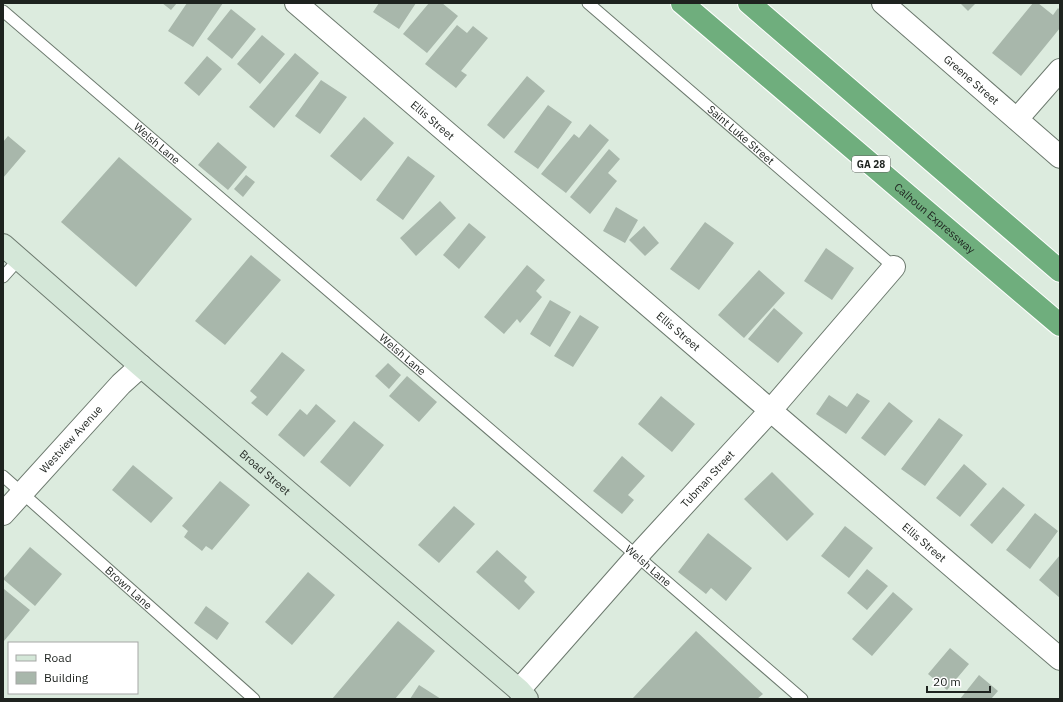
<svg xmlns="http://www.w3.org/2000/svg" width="1063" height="702" viewBox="0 0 1063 702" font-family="'IBM Plex Sans',sans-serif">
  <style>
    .building { fill: #a8b7ab }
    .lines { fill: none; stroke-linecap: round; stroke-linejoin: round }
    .lane-casing { stroke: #6c796e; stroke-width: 13 }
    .street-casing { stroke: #6c796e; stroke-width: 24 }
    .secondary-casing { stroke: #6c796e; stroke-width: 24 }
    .highway-casing { stroke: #fff; stroke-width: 24 }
    .lane { stroke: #fff; stroke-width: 11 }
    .street { stroke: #fff; stroke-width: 22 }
    .secondary { stroke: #d4e7d8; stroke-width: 22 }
    .highway { stroke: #6fae7d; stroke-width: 22 }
    .labels { text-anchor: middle; stroke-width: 3; stroke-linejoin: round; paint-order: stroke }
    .shield { fill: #fff; stroke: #626562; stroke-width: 1 }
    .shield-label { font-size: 10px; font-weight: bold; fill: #1e231f }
    .street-label { font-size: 11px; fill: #1e231f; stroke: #fff }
  </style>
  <rect width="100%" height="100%" fill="#dcebde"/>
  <!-- building -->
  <path class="building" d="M 162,3 L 177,3 L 171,10 Z
    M 187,3 L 223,3 L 193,47 L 168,31 Z
    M 379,3 L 416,3 L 399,29 L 373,12 Z
    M 429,3 L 442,3 L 458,16 L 427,53 L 403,34 Z
    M 960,3 L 976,3 L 968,11 Z
    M 1033,3 L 1038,3 L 1053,15 L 1058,8 L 1060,10 L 1060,28 L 1021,76 L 992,53 Z
    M 231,9 L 256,29 L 232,59 L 207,39 Z
    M 457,25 L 467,33 L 473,26 L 488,38 L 461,71 L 467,75 L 456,88 L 425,64 Z
    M 262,35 L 285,54 L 260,84 L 237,64 Z
    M 295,53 L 319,73 L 274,128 L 249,107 Z
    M 207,56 L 222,69 L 199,96 L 184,83 Z
    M 527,76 L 545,91 L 504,139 L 487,125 Z
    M 321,80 L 347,97 L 320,134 L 295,116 Z
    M 548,105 L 572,122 L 538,169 L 514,152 Z
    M 364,117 L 394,143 L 361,181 L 330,156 Z
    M 590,124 L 609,140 L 566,193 L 541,174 L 574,134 L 579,138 Z
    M 8,136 L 26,151 L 3,178 L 3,142 Z
    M 218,142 L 247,167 L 228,190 L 198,165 Z
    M 609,149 L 620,159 L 608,173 L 617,181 L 590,214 L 570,197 Z
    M 408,156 L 435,176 L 403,220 L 376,200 Z
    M 119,157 L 192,219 L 136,287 L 61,222 Z
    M 246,175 L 255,182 L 243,197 L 234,189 Z
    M 440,201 L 456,218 L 416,256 L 400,238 Z
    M 616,207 L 638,220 L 625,243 L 603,231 Z
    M 705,222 L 734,243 L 699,290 L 670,269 Z
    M 469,223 L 486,237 L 459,269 L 443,255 Z
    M 644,226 L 659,243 L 645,256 L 629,240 Z
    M 826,248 L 854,268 L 832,300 L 804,281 Z
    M 251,255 L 281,280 L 225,345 L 195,321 Z
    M 527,265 L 545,280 L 536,291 L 542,297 L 520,323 L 517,319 L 504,334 L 484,317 Z
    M 759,270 L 785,293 L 744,338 L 718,315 Z
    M 550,300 L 571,312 L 550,347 L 530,334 Z
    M 774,308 L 803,333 L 778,363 L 748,339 Z
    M 580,315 L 599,327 L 573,367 L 554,356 Z
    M 282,352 L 305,370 L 267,416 L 251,403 L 257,397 L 250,391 Z
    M 388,363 L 401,375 L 389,389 L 375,376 Z
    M 407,376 L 437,402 L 419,422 L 389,396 Z
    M 857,393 L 870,401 L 846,434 L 816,414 L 829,395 L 847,407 Z
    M 661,396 L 695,424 L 672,452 L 638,424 Z
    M 889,402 L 913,421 L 885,456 L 861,438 Z
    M 316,404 L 336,421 L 304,457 L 278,435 L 300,409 L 307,415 Z
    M 939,418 L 963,435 L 925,486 L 901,469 Z
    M 354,421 L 384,445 L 350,487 L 320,462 Z
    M 622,456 L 645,476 L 628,495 L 634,500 L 622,514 L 593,491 Z
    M 964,464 L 987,484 L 960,517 L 936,498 Z
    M 133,465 L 173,498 L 151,523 L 112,490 Z
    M 772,472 L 814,514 L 787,541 L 744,499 Z
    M 220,481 L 250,505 L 212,550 L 206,546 L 202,551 L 184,537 L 188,531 L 182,526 Z
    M 1003,487 L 1025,505 L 992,544 L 970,525 Z
    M 454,506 L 475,524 L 439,563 L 418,545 Z
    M 1035,513 L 1058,531 L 1030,569 L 1006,550 Z
    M 845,526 L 873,548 L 849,578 L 821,556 Z
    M 708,533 L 752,568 L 726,601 L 711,588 L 706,594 L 678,572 Z
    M 30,547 L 62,574 L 35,606 L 3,579 Z
    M 497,550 L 527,577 L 524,581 L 535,592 L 519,610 L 476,572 Z
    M 1060,555 L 1060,598 L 1039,580 Z
    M 867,569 L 888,586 L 867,610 L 847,593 Z
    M 308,572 L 335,595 L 292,645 L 265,622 Z
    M 3,589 L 4,589 L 30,610 L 4,641 L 3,640 Z
    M 893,592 L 913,609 L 872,656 L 852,639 Z
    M 206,606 L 229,623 L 217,640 L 194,623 Z
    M 398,621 L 435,651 L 395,699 L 332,699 Z
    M 696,631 L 763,694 L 757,699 L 632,699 Z
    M 950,648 L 969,664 L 947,690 L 928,674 Z
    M 979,675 L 998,691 L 991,699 L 960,699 Z
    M 419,685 L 441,699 L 410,699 Z"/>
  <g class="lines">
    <!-- lane casing -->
    <g class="lane-casing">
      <g id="lane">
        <path id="s1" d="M 588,3 L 894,267"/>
        <path id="s2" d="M 3,11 L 637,556 L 802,699"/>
        <path d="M 3,277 L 19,259"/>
        <path id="s3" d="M 3,476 L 254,699"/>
      </g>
    </g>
    <!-- street casing -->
    <g class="street-casing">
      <g id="street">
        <path id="s4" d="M 296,3 L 1060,659"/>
        <path id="s5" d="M 883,3 L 1060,157"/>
        <path d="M 1017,119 L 1060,70"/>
        <path id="s6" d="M 3,514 L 121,384 L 141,366"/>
        <path id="s7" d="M 519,690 L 637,556 L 770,411 L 894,267"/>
      </g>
    </g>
    <!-- secondary casing -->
    <g class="secondary-casing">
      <g id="secondary">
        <path id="s8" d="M 3,245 L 141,366 L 519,690 L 527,699"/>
      </g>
    </g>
    <!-- highway casing -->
    <g class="highway-casing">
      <g id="highway">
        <path id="s9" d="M 682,3 L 1060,325"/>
        <path d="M 749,3 L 1060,271"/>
      </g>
    </g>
    <!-- lane -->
    <use href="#lane" class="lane"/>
    <!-- street -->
    <use href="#street" class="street"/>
    <!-- secondary -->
    <use href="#secondary" class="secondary"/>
    <!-- highway -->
    <use href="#highway" class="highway"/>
  </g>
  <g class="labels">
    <!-- shield labels -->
    <rect class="shield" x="852" y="156" width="38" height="16" rx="3"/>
    <g class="shield-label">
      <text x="871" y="168">GA 28</text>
    </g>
    <!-- street labels -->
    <g class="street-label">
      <text dy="4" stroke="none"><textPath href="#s5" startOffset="117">Greene Street</textPath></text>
      <text dy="4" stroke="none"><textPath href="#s4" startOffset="180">Ellis Street</textPath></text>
      <text dy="4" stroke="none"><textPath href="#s1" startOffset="202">Saint Luke Street</textPath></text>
      <text dy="4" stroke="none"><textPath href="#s2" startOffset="203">Welsh Lane</textPath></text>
      <text dy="4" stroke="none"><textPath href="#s9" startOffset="332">Calhoun Expressway</textPath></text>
      <text dy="4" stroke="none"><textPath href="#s4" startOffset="504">Ellis Street</textPath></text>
      <text dy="4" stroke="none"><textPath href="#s2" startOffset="527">Welsh Lane</textPath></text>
      <text dy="4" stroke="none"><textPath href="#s6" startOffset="101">Westview Avenue</textPath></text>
      <text dy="4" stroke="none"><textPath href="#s8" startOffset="347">Broad Street</textPath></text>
      <text dy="4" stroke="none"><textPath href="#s7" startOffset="283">Tubman Street</textPath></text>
      <text dy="4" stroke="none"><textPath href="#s4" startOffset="828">Ellis Street</textPath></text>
      <text dy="4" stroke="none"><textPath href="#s2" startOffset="851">Welsh Lane</textPath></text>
      <text dy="4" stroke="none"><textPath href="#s3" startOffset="168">Brown Lane</textPath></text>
    </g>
  </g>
  <!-- border -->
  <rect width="1063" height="702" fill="none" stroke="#1e231f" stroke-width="8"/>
  <!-- legend -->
  <rect x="8" y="642" width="130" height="52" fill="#ffffff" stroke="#a5a7a5"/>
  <rect x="16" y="655" width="20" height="6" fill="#d4e7d8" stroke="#a5a7a5"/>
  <text x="44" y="662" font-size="12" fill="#1e231f">Road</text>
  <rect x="16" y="672" width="20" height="12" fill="#a8b7ab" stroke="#a5a7a5"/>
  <text x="44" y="682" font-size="12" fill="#1e231f">Building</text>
  <!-- scale -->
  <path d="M927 686v6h63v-6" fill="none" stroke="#1e231f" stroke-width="2"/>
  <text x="933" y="686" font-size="12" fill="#1e231f" stroke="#ffffff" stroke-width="3" paint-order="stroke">20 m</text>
</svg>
